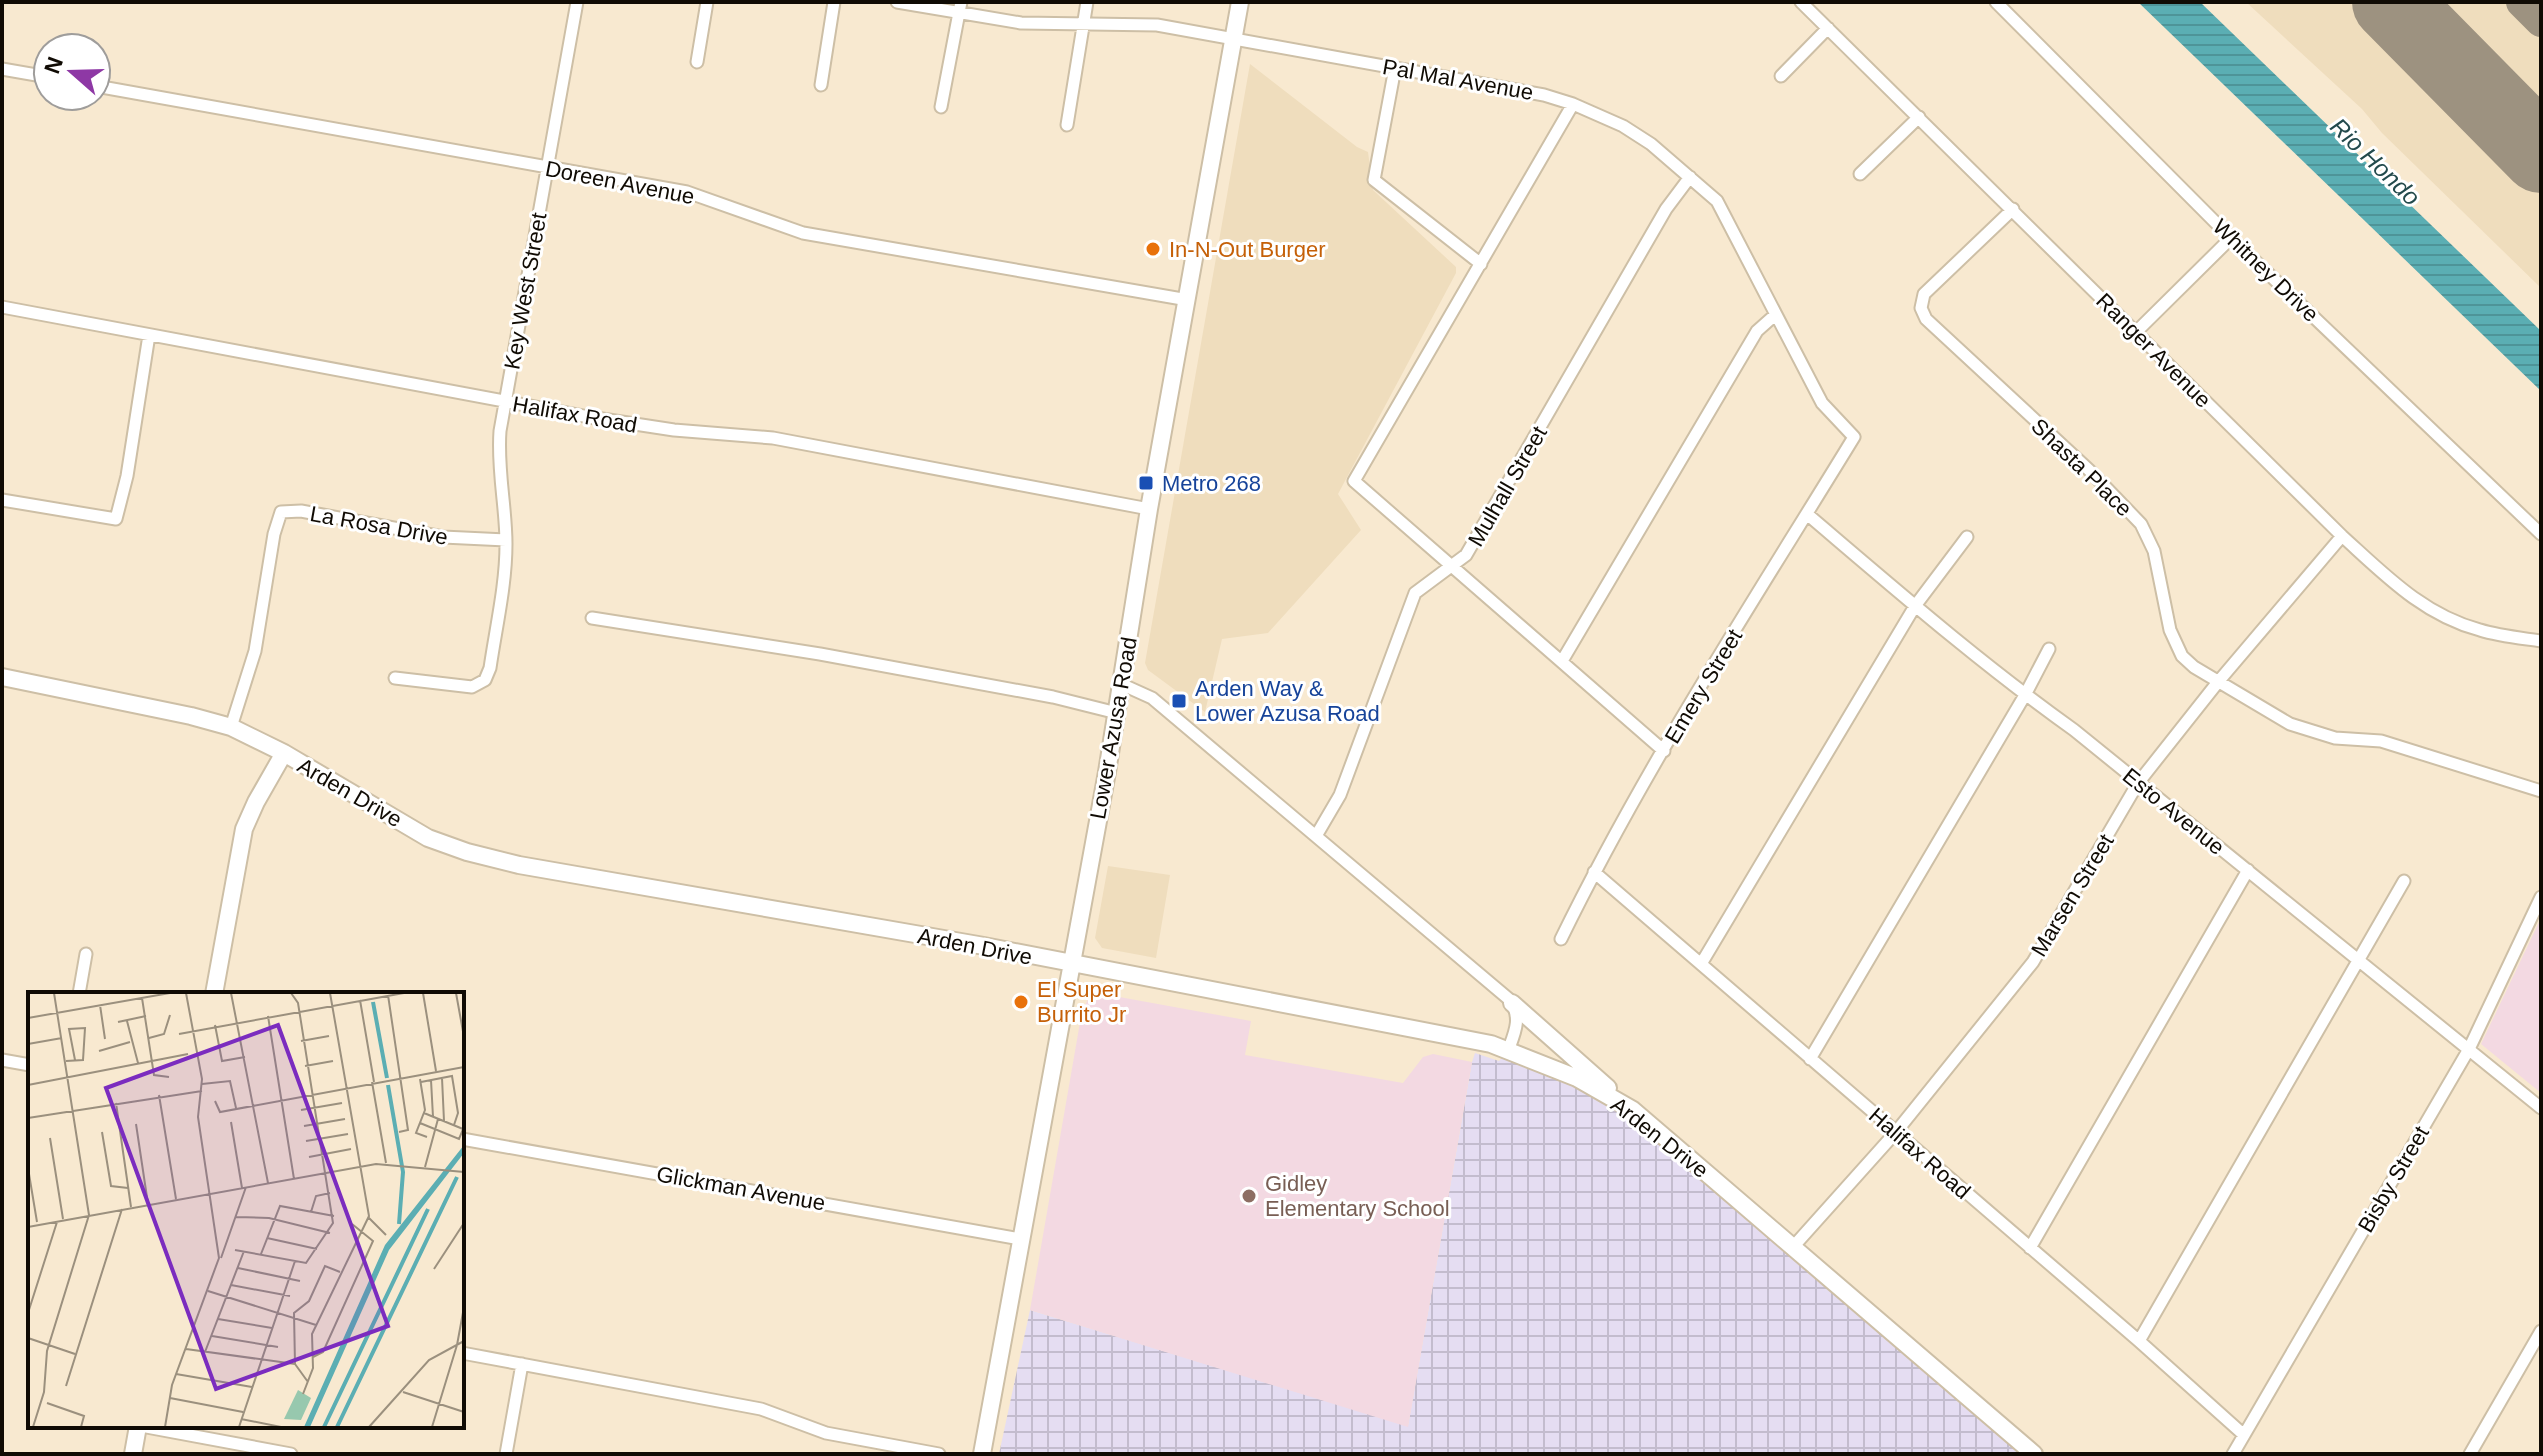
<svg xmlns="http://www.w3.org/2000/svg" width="2543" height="1456" viewBox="0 0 2543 1456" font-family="Arial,sans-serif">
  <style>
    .built { fill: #efddbd }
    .industrial { fill: url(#industrial-grid) }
    .education { fill: #f3d9e2 }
    .water { fill: url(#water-rules) }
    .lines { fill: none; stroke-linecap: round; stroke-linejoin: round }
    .taxiway { stroke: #9d9280; stroke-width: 32 }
    .runway { stroke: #9d9280; stroke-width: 78 }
    .street-casing { stroke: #cdbfa6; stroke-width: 15 }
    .secondary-casing { stroke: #cdbfa6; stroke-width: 20 }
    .street { stroke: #fff; stroke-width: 11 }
    .secondary { stroke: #fff; stroke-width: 16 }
    .food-dot { fill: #e8710a; stroke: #fff; stroke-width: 3 }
    .transit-dot { fill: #1a4fb4; stroke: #fff; stroke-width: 3 }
    .education-dot { fill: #8d6e63; stroke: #fff; stroke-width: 3 }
    .labels { text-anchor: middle; stroke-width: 6; stroke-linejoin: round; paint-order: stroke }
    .street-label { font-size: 22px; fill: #100b04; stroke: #fff }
    .food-label { font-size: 22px; fill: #c56008; stroke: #fff; text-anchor: start }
    .transit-label { font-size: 22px; fill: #164399; stroke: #fff; text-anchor: start }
    .education-label { font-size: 22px; fill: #785e54; stroke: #fff; text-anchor: start }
    .water-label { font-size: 24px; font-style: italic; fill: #234a4c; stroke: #fff }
    .inset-river { fill: none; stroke: #5baeb3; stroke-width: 4 }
    .inset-road { fill: none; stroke: #9b907e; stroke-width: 2 }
    .view { fill: #7b2cbf; fill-opacity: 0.15; stroke: #7b2cbf; stroke-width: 4 }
    .inset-edge { fill: none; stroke: #100b04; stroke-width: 4 }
  </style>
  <defs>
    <pattern id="industrial-grid" width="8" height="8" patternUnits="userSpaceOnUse" patternTransform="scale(2)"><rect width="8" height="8" fill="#e5ddf2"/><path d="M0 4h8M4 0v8" fill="none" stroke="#c3bcce"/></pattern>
    <pattern id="water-rules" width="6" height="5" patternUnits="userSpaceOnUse" patternTransform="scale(2)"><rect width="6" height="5" fill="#5baeb3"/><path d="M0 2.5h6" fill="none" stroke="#4e9498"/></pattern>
  </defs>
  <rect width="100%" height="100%" fill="#f8e9d0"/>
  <!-- built -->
  <path class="built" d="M 2246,2 L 2541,2 L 2541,288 L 2382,133 L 2362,109 Z
    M 1250,64 L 1357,147 L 1368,152 L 1373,190 L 1456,267 L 1456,273 L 1338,494 L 1361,530 L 1268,633 L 1222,639 L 1205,712 L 1148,670 L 1145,663 Z
    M 1108,866 L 1170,875 L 1156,958 L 1102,948 L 1095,938 Z"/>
  <!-- industrial -->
  <path class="industrial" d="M 1508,1051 L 1633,1111 L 2032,1454 L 999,1454 L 1030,1310 L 1408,1426 L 1472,1062 L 1475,1053 L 1499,1061 Z"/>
  <!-- education -->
  <path class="education" d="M 2541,918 L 2541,1093 L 2481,1044 Z
    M 1092,992 L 1251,1021 L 1245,1055 L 1403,1083 L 1423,1057 L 1433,1054 L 1472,1062 L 1408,1427 L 1030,1310 L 1082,1011 Z"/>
  <!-- water -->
  <path class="water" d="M 2138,2 L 2200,2 L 2541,331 L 2541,391 Z"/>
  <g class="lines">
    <!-- taxiway -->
    <path class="taxiway" d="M 2522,2 L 2541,21"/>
    <!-- runway -->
    <path class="runway" d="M 2391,2 L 2541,154"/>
    <!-- street casing -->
    <g class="street-casing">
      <path id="street" d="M 897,2 L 1021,23 L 1157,25 L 1544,95 L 1573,104 L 1623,126 L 1651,144 L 1717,201 L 1822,403 L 1854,437 C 1753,602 1646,765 1561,939
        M 1801,2 L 2342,536 C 2384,574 2423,615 2480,630 C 2499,636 2521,638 2541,641
        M 1996,2 L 2231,238 L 2541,534
        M 697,62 L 707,2
        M 1395,68 L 1374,180 L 1481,264
        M 2,69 L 48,77
        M 1781,76 L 1828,28
        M 821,85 L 834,2
        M 96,86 L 687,192 L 803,233 L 1188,300
        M 1573,104 L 1354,481 L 1664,751
        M 941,107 L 961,2
        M 1067,125 L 1087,2
        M 1860,174 L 1919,117
        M 2013,209 L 1924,294 L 1921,308 L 1926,319 L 2089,470 L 2141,524 L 2154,551 L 2170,630 L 2182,656 L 2194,667 L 2290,724 L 2335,738 L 2381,741 L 2541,791
        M 2,307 L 589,417 L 674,430 L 773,438 L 1149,509
        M 2136,332 L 2231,238
        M 2,500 L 116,519 L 127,476 L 149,335
        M 1807,514 C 1894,588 1980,663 2074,730 L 2541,1108
        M 592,618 L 820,654 L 1053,697 L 1117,713
        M 1562,661 L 1757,331 L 1775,315
        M 395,678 L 472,687 L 485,680 L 490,668 C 496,627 506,585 506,544 C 506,506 497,470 500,431 L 577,2
        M 1121,684 L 1152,698 L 1510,1000 C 1522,1018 1515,1032 1508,1051
        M 231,727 L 255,651 L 274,534 L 281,512 L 301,511 L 443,537 L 506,540
        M 1316,836 L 1340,795 L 1415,593 L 1466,555 L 1666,209 L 1690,177
        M 1594,872 L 2139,1341 L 2244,1435
        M 1701,964 L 1915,606 L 1967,537
        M 79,994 L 86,954
        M 1810,1059 L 2025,695 L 2049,649
        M 2,1060 L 30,1065
        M 462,1139 L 1020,1239
        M 1793,1247 L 1896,1132 L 2033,962 L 2138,783 L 2218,682 L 2342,536
        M 2030,1248 L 2248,870
        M 2139,1341 L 2404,881
        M 462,1353 L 761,1409 L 826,1433 L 939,1454
        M 141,1426 L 291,1454
        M 506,1454 L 522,1364
        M 2233,1454 L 2469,1049 L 2541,897
        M 2470,1454 L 2541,1331"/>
    </g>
    <!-- secondary casing -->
    <g class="secondary-casing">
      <path id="secondary" d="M 2,677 L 191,716 L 231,727 L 284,753 L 428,838 L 467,852 L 519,865 L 984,946 L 1491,1044 L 1577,1078 L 1633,1110 L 2034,1454
        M 214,994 L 244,829 L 256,802 L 284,753
        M 1512,1003 L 1608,1088
        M 133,1454 L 138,1426
        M 982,1454 L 1107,772 L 1149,509 L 1240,2"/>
    </g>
    <!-- street -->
    <use href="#street" class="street"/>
    <!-- secondary -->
    <use href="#secondary" class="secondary"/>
  </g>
  <!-- markers -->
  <g class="food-dot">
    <circle cx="1153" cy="249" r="8"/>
    <circle cx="1021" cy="1002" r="8"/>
  </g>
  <g class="transit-dot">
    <rect x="1138" y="475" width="16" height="16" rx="4"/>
    <rect x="1171" y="693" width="16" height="16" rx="4"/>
  </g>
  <circle class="education-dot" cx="1249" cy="1196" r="8"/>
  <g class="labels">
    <!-- street labels -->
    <g class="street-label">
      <text transform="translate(1458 79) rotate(10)" y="8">Pal Mal Avenue</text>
      <text transform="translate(620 182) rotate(11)" y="8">Doreen Avenue</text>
      <text transform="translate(2266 270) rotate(44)" y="8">Whitney Drive</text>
      <text transform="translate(525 291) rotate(-80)" y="8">Key West Street</text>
      <text transform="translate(2154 350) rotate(45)" y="8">Ranger Avenue</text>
      <text transform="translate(575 414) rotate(10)" y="8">Halifax Road</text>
      <text transform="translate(2082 467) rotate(44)" y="8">Shasta Place</text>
      <text transform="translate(1507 486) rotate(-60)" y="8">Mulhall Street</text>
      <text transform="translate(379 525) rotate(10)" y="8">La Rosa Drive</text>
      <text transform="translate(1703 686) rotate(-59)" y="8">Emery Street</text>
      <text transform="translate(1113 728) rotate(-80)" y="8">Lower Azusa Road</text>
      <text transform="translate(350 792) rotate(30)" y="8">Arden Drive</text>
      <text transform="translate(2174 811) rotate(39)" y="8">Esto Avenue</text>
      <text transform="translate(2072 895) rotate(-59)" y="8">Marsen Street</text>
      <text transform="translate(975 946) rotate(11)" y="8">Arden Drive</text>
      <text transform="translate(1660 1137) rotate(38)" y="8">Arden Drive</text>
      <text transform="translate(1920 1153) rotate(41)" y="8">Halifax Road</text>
      <text transform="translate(2393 1179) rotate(-60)" y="8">Bisby Street</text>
      <text transform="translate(741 1188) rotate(10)" y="8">Glickman Avenue</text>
    </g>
    <!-- food labels -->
    <g class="food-label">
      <text x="1169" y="257">In-N-Out Burger</text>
      <text x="1037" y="997">El Super<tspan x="1037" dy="25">Burrito Jr</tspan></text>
    </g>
    <!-- transit labels -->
    <g class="transit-label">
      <text x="1162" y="491">Metro 268</text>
      <text x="1195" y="696">Arden Way &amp;<tspan x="1195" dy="25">Lower Azusa Road</tspan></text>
    </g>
    <!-- education labels -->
    <g class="education-label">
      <text x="1265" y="1191">Gidley<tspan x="1265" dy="25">Elementary School</tspan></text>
    </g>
    <!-- water labels -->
    <g class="water-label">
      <text transform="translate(2375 162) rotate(44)" y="8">Rio Hondo</text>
    </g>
  </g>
  <!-- overview -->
  <g transform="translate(28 992)">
    <rect width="436" height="436" fill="#f8e9d0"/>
    <path d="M 270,398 L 283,406 L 273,428 L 256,427 Z" fill="#97c8ae"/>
    <path d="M 436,153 L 436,161 L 361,258 L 282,435 L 276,435 L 357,253 Z" fill="#5baeb3"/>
    <path class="inset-river" d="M 345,10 L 359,86M 360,93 L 375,180 L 371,232M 296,435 L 400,217M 309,435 L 429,185"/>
    <path class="inset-road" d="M 203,1 L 240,191M 395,1 L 408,79M 428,1 L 436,45M 360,3 L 380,138 L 371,140M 114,6 L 126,83 L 141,85M 332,8 L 346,90M 72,13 L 77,47M 240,24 L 266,187M 0,26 L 142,1M 99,29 L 110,71M 90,30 L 118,24M 187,33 L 194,69 L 217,65M 151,42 L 376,1M 121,46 L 136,42 L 142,23M 273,49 L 301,44M 0,52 L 34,46M 71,59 L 102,50M 38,69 L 55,68 L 57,36 L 41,37 L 47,68M 277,74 L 305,69M 414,86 L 416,129M 392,87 L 397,118 L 388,141 L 399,145M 403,88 L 405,125M 344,90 L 358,171M 393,90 L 424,84 L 430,121 L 426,133M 174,92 L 202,89 L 208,116M 0,93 L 160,62M 131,103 L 148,207M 187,109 L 192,120 L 436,75M 88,111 L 103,215M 273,118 L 314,111M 396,121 L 435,137M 0,126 L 174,99M 203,130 L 214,196M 392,131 L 431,147 L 436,135M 108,132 L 120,212M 276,134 L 317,127M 74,140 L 83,194 L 100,196M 22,146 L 35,227M 278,149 L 320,142M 281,165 L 323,157M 397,175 L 410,127M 0,176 L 9,230M 283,220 L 288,204 L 302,201M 208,225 L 241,226 L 302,241M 341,226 L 358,243M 0,235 L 348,172 L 436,180M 239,246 L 289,257M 207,258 L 278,271 L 305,231 L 270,11 L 263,1M 233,262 L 252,214 L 306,224M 193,266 L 218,195M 210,276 L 272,289M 406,277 L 436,231M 203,293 L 262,304M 180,299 L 288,333M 0,321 L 29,230M 190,327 L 244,336M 184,344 L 250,355M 0,346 L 47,362M 429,353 L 436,315M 158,357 L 267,372M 177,360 L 216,259M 285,365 L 295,360 L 345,249 L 324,232M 148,382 L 224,395M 280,390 L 267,372 L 266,321 L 281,309 L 297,274 L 312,280M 38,394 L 94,217M 375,400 L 436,420M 275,402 L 285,376 L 284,342 L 341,224 L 302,1M 142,406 L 215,420M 19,411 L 56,424 L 53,435M 213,427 L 253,435M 5,435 L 16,400 L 19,359 L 61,223 L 26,1M 137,435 L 144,393 L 191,266 L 170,125 L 174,87 L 158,1M 211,435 L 267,269M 341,435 L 401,368 L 436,349M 404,435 L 429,353"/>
    <path class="view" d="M 250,33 L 360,334 L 188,397 L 78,96 Z"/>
    <rect width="436" height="436" class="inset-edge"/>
  </g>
  <!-- border -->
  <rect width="2543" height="1456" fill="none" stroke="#100b04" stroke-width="8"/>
  <!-- north arrow -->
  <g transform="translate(72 72) rotate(290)"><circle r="38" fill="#ffffff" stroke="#9f9d9b" stroke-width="2"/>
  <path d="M0-6L14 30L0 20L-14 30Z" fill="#8e38a5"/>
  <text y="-12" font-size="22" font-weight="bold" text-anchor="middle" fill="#100b04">N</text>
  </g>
</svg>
